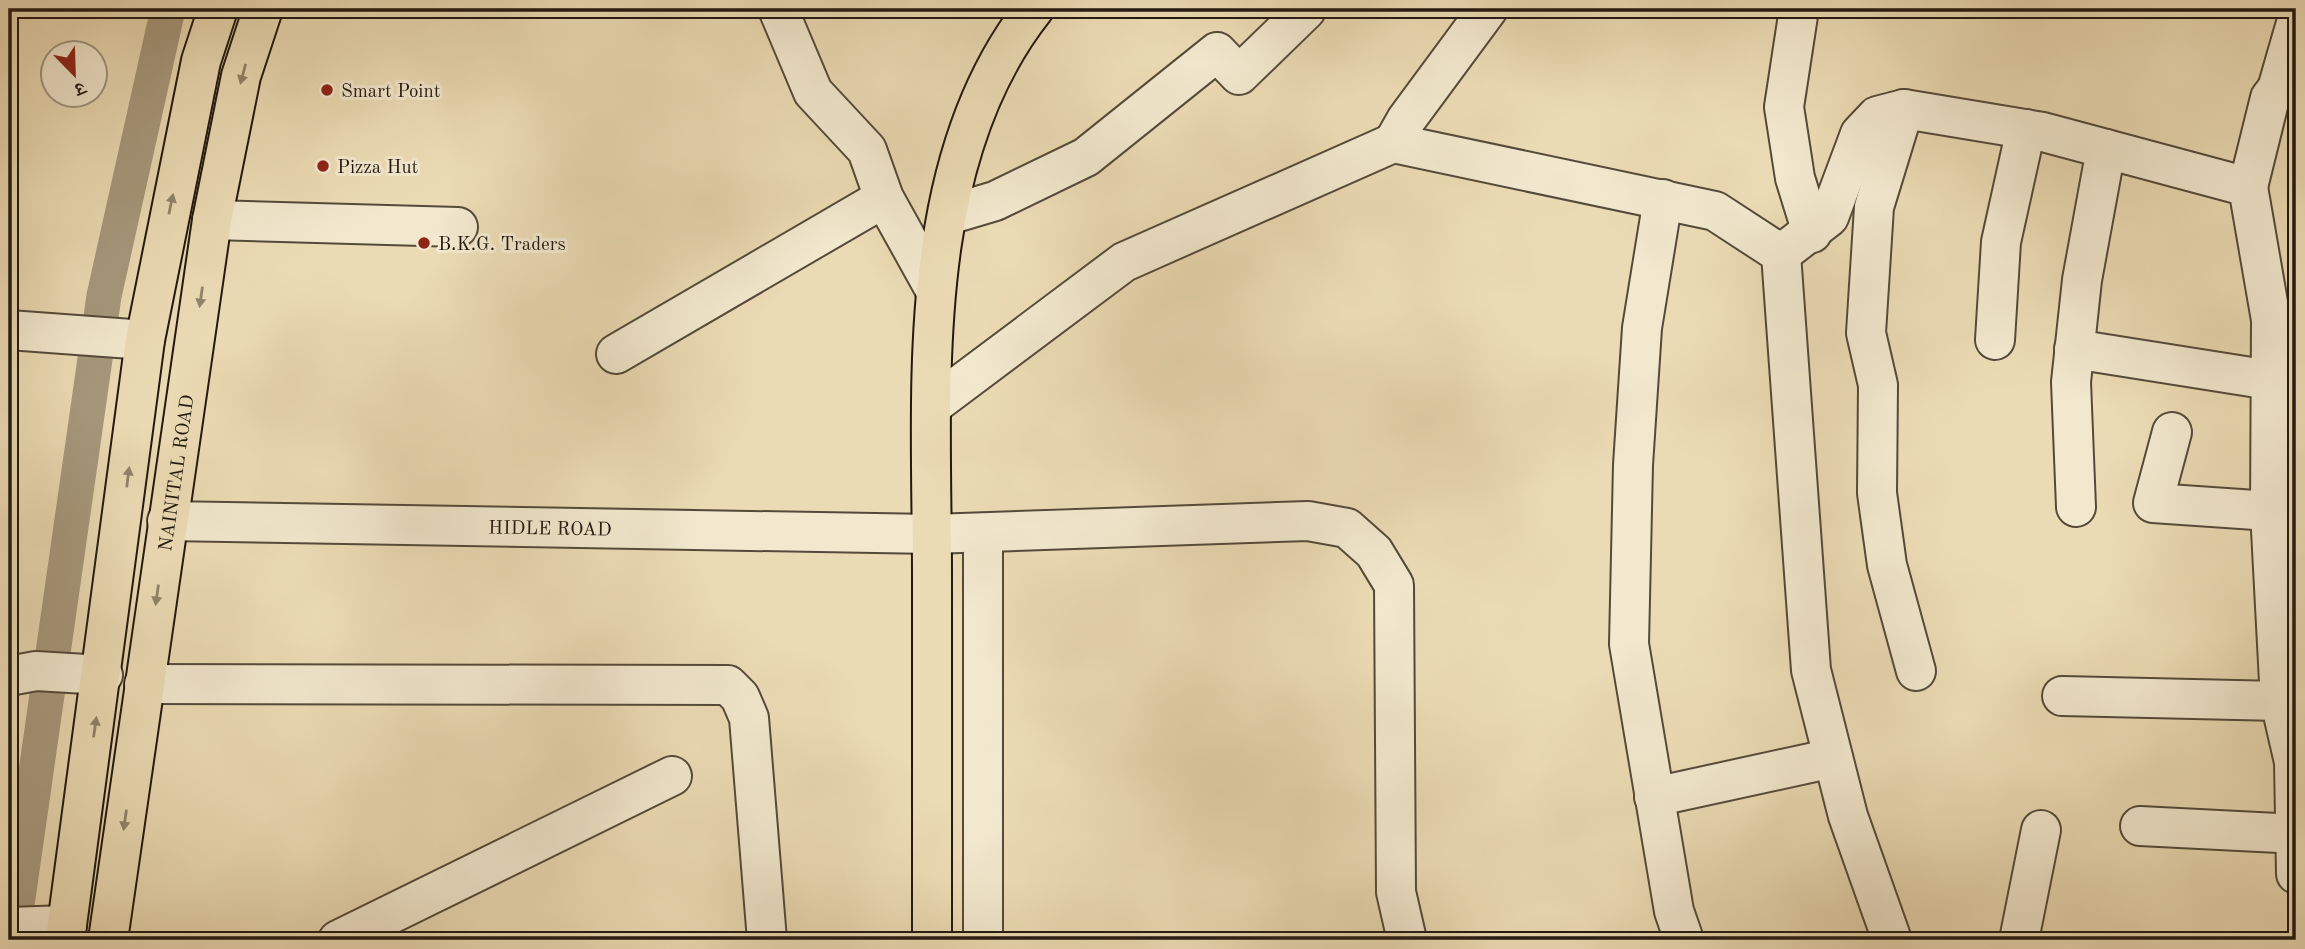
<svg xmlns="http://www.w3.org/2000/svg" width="2305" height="949" viewBox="0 0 2305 949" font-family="'Old Standard TT','Noto Serif Devanagari',serif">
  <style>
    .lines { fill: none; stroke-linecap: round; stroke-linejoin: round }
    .canal { stroke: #a7997d; stroke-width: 35 }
    .minor-casing { stroke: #544a3a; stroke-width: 42 }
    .major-casing { stroke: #221911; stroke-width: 42 }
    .highway-casing { stroke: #221911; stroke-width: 42 }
    .minor { stroke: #f2e8ce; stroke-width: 38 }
    .major { stroke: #ebdbb4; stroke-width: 38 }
    .highway { stroke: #ebdbb4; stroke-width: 38 }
    .oneway { fill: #91846b }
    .poi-dot { fill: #8f2418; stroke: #f2e8ce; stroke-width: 2.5 }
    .labels { text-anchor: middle; stroke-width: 6; stroke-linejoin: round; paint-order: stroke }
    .poi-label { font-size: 19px; fill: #221911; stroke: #f2e8ce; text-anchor: start }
    .street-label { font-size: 19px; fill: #221911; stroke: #f2e8ce }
  </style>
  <rect width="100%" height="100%" fill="#ebdbb4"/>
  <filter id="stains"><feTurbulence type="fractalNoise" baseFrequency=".00286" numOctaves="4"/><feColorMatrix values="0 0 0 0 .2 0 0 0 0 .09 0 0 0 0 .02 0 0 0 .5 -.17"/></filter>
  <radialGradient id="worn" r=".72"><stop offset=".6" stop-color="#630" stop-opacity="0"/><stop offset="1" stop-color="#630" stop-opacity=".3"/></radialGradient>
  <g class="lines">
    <!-- canal -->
    <path class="canal" d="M 12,940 L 104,296 L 168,9"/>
    <!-- minor casing -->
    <g class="minor-casing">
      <g id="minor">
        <path d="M 778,9 L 813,92 L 867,150 L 884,198 L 934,288"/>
        <path d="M 1799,9 L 1784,107 L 1795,178 L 1812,233"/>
        <path d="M 2277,89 L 2296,23"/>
        <path d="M 1904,109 L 1874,207 L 1866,333 L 1878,385 L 1877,493 L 1887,565 L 1916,671"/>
        <path d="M 1393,143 L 1406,120 L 1488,9"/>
        <path d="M 2248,187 L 2270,98 L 2277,89 L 2296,87"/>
        <path d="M 1663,199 L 1642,328 L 1633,465 L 1629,644 L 1674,911 L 1684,940"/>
        <path d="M 948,215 L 995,201 L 1086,157 L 1217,52 L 1239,75 L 1306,10"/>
        <path d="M 212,220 L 458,227"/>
        <path d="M 1781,254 L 1829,217 L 1860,134 L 1877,116 L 1904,109 L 2043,132 L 2248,187 L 2271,320 L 2270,511 L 2280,701 L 2294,762 L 2296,874"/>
        <path d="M 9,330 L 145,340"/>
        <path d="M 1995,340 L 2001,242 L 2026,129"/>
        <path d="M 2074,349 L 2270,380"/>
        <path d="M 616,354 L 884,198"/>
        <path d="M 933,405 L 1124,262 L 1393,143 L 1715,211 L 1781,254 L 1811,670 L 1848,816 L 1892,940"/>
        <path d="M 2172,432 L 2153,503 L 2270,511"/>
        <path d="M 2076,507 L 2071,382 L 2082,280 L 2106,149"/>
        <path id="s1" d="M 167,521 L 932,534 L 1308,521 L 1347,528 L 1374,552 L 1394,585 L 1396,892 L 1407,940"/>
        <path d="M 9,676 L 36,671 L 103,675"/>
        <path d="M 144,684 L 728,685 L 740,697 L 749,718 L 767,940"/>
        <path d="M 2062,696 L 2280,701"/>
        <path d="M 1654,797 L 1833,758"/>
        <path d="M 2140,826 L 2296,834"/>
        <path d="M 9,927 L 67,925"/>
        <path d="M 338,940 L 672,776"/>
        <path d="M 983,940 L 983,533"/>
        <path d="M 2019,940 L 2041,830"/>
      </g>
    </g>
    <!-- major casing -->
    <g class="major-casing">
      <path id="major" d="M 932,940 C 932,819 932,697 932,575 C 932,391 912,163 1034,9"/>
    </g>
    <!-- highway casing -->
    <g class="highway-casing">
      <g id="highway">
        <path d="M 65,940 L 145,340 L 201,61 L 218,9"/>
        <path id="s2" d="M 108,940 L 212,220 L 241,76 L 263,9"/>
      </g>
    </g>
    <!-- minor -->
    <use href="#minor" class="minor"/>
    <!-- major -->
    <use href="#major" class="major"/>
    <!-- highway -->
    <use href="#highway" class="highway"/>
  </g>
  <!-- one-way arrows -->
  <defs><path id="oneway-solid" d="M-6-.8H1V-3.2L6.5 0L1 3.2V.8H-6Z" transform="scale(1.75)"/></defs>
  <g class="oneway">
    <use href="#oneway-solid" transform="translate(243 74) rotate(105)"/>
    <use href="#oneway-solid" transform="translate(171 204) rotate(-78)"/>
    <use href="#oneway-solid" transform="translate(201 297) rotate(98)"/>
    <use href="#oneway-solid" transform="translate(128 477) rotate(-83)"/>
    <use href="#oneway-solid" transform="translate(157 595) rotate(98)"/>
    <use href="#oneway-solid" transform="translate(95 727) rotate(-82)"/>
    <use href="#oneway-solid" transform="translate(125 820) rotate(98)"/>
  </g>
  <!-- markers -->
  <g class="poi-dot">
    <circle cx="327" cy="90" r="7"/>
    <circle cx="323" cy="166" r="7"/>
    <circle cx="424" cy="243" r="7"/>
  </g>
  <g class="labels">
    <!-- poi labels -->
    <g class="poi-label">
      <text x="341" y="97">Smart Point</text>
      <text x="337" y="173">Pizza Hut</text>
      <text x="438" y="250">B.K.G. Traders</text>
    </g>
    <!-- street labels -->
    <g class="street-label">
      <text dy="7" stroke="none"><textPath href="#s2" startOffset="472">NAINITAL ROAD</textPath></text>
      <text dy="7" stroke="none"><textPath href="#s1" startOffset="383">HIDLE ROAD</textPath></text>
    </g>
  </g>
  <!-- margin -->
  <rect width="2305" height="949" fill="none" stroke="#ebdbb4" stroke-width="35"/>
  <rect x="10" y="10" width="2284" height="928" fill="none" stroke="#221911" stroke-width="3.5"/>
  <rect x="18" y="18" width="2270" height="914" fill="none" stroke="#221911" stroke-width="2"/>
  <!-- north arrow -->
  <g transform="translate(74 74) rotate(157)"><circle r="33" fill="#f2e8ce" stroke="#9f9582" stroke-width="2"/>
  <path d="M0-5L12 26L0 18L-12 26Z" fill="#8f2418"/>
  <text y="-10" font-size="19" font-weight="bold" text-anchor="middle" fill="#221911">उ</text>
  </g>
  <rect width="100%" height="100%" filter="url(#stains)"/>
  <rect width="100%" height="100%" fill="url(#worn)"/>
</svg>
